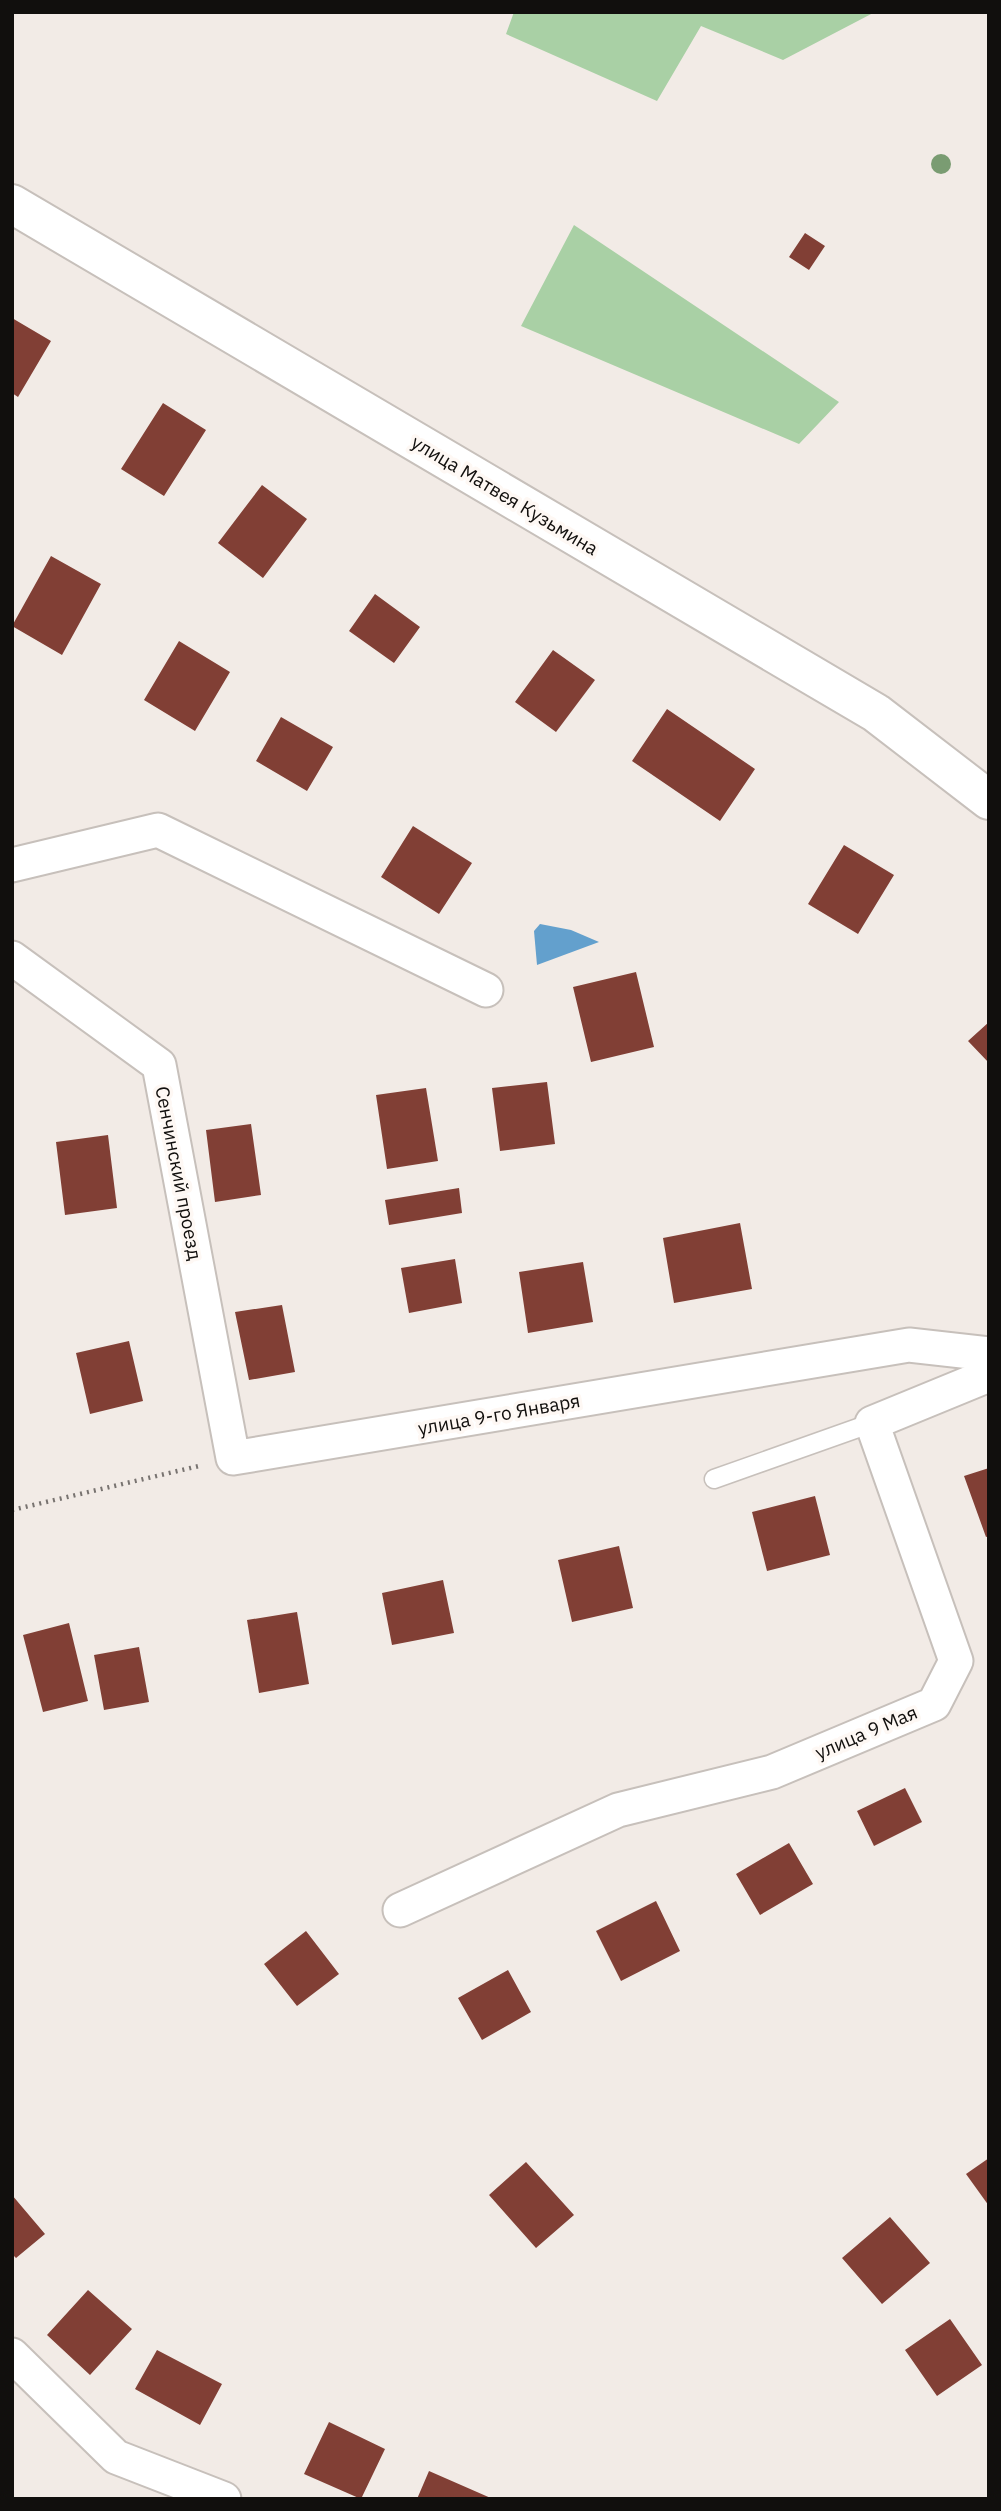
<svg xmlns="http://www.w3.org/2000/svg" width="1001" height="2511" viewBox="0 0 1001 2511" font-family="'IBM Plex Sans',sans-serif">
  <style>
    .green { fill: #a9d0a5 }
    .water { fill: #63a0cd }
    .building { fill: #813f35 }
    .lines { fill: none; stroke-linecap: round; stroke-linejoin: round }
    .lane-casing { stroke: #c7c0bb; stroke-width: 21 }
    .street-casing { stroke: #c7c0bb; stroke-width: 37 }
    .secondary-casing { stroke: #c7c0bb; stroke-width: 42 }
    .path { stroke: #787370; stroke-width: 4.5; stroke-dasharray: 2 5; stroke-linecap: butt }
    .lane { stroke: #fff; stroke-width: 18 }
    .street { stroke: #fff; stroke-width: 33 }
    .secondary { stroke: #fff; stroke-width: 38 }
    .tree { fill: #7a9c72 }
    .labels { text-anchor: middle; stroke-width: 7; stroke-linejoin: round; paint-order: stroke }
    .street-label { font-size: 19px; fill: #110f0d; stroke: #fef8f4 }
  </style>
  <rect width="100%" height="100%" fill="#f2ebe6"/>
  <!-- green -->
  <path class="green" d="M 514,12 L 875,12 L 783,60 L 701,26 L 657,101 L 506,34 Z
    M 574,225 L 839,402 L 799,444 L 521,326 Z"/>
  <!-- water -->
  <path class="water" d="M 540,924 L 571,930 L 599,942 L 537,965 L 534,931 Z"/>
  <!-- building -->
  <path class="building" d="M 805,233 L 825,246 L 809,270 L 789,257 Z
    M 12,318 L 51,341 L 18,397 L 12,393 Z
    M 163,403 L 206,430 L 164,496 L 121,469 Z
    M 262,485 L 307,519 L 263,578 L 218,543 Z
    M 51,556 L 101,584 L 62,655 L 12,626 Z
    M 375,594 L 420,627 L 394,663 L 349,631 Z
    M 179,641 L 230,672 L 195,731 L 144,700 Z
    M 553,650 L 595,680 L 556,732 L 515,702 Z
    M 667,709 L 755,769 L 720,821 L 632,761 Z
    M 281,717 L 333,747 L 307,791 L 256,761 Z
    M 413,826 L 472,863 L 439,914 L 381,877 Z
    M 844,845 L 894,875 L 858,934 L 808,904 Z
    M 636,972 L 654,1047 L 591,1062 L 573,987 Z
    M 989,1022 L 989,1063 L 968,1041 Z
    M 547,1082 L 555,1144 L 500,1151 L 492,1088 Z
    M 426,1088 L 438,1161 L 387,1169 L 376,1095 Z
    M 251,1124 L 261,1195 L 215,1202 L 206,1130 Z
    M 108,1135 L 117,1208 L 65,1215 L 56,1142 Z
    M 459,1188 L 462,1213 L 389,1225 L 385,1200 Z
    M 740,1223 L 752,1289 L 674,1303 L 663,1238 Z
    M 455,1259 L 462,1303 L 409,1313 L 401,1268 Z
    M 583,1262 L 593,1322 L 528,1333 L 519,1272 Z
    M 282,1305 L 295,1372 L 249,1380 L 235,1312 Z
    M 129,1341 L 143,1401 L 90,1414 L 76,1353 Z
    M 989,1468 L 989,1536 L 986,1537 L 964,1476 Z
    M 815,1496 L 830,1555 L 767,1571 L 752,1512 Z
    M 619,1546 L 633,1608 L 572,1622 L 558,1560 Z
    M 443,1580 L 454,1633 L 392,1645 L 382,1593 Z
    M 297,1612 L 309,1684 L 259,1693 L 247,1620 Z
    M 69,1623 L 88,1701 L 43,1712 L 23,1635 Z
    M 139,1647 L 149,1702 L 104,1710 L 94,1655 Z
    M 905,1788 L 922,1822 L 874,1846 L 857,1811 Z
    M 789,1843 L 813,1884 L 760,1915 L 736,1874 Z
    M 656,1901 L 680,1951 L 621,1981 L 596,1931 Z
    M 306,1931 L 339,1974 L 297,2006 L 264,1964 Z
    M 508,1970 L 531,2012 L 482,2040 L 458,1998 Z
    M 989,2158 L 989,2206 L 966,2174 Z
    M 526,2162 L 574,2215 L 536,2248 L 489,2195 Z
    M 12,2195 L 45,2234 L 16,2258 L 12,2254 Z
    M 890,2217 L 930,2263 L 882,2304 L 842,2258 Z
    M 88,2290 L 132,2329 L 90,2375 L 47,2335 Z
    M 950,2319 L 982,2365 L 937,2396 L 905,2350 Z
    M 157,2350 L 222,2384 L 200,2425 L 135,2389 Z
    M 329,2422 L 385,2449 L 361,2499 L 304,2474 Z
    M 429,2471 L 493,2499 L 417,2499 Z"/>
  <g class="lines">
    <!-- lane casing -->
    <g class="lane-casing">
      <path id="lane" d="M 714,1479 L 872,1423"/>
    </g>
    <!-- street casing -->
    <g class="street-casing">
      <path id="street" d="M 12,865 L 158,830 L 486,990
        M 12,958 L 159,1065 L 233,1458 L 909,1345 L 989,1354
        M 400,1910 L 618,1810 L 772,1772 L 934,1704 L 956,1661 L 872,1423 L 989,1375
        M 12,2355 L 116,2457 L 224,2499"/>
    </g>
    <!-- secondary casing -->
    <g class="secondary-casing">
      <path id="secondary" d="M 12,204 L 876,713 L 989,800"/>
    </g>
    <!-- path -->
    <path class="path" d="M 12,1510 L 199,1466"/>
    <!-- lane -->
    <use href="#lane" class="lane"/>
    <!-- street -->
    <use href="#street" class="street"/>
    <!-- secondary -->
    <use href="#secondary" class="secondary"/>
  </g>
  <!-- trees -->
  <circle class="tree" cx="941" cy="164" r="10"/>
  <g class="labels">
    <!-- street labels -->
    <g class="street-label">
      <text transform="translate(505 495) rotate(31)" y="7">улица Матвея Кузьмина</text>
      <text transform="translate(179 1173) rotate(79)" y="7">Сенчинский проезд</text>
      <text transform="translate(499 1414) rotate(-10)" y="7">улица 9-го Января</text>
      <text transform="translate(866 1732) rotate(-23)" y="7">улица 9 Мая</text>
    </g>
  </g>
  <!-- border -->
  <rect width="1001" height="2511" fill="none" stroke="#110f0d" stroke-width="28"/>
</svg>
